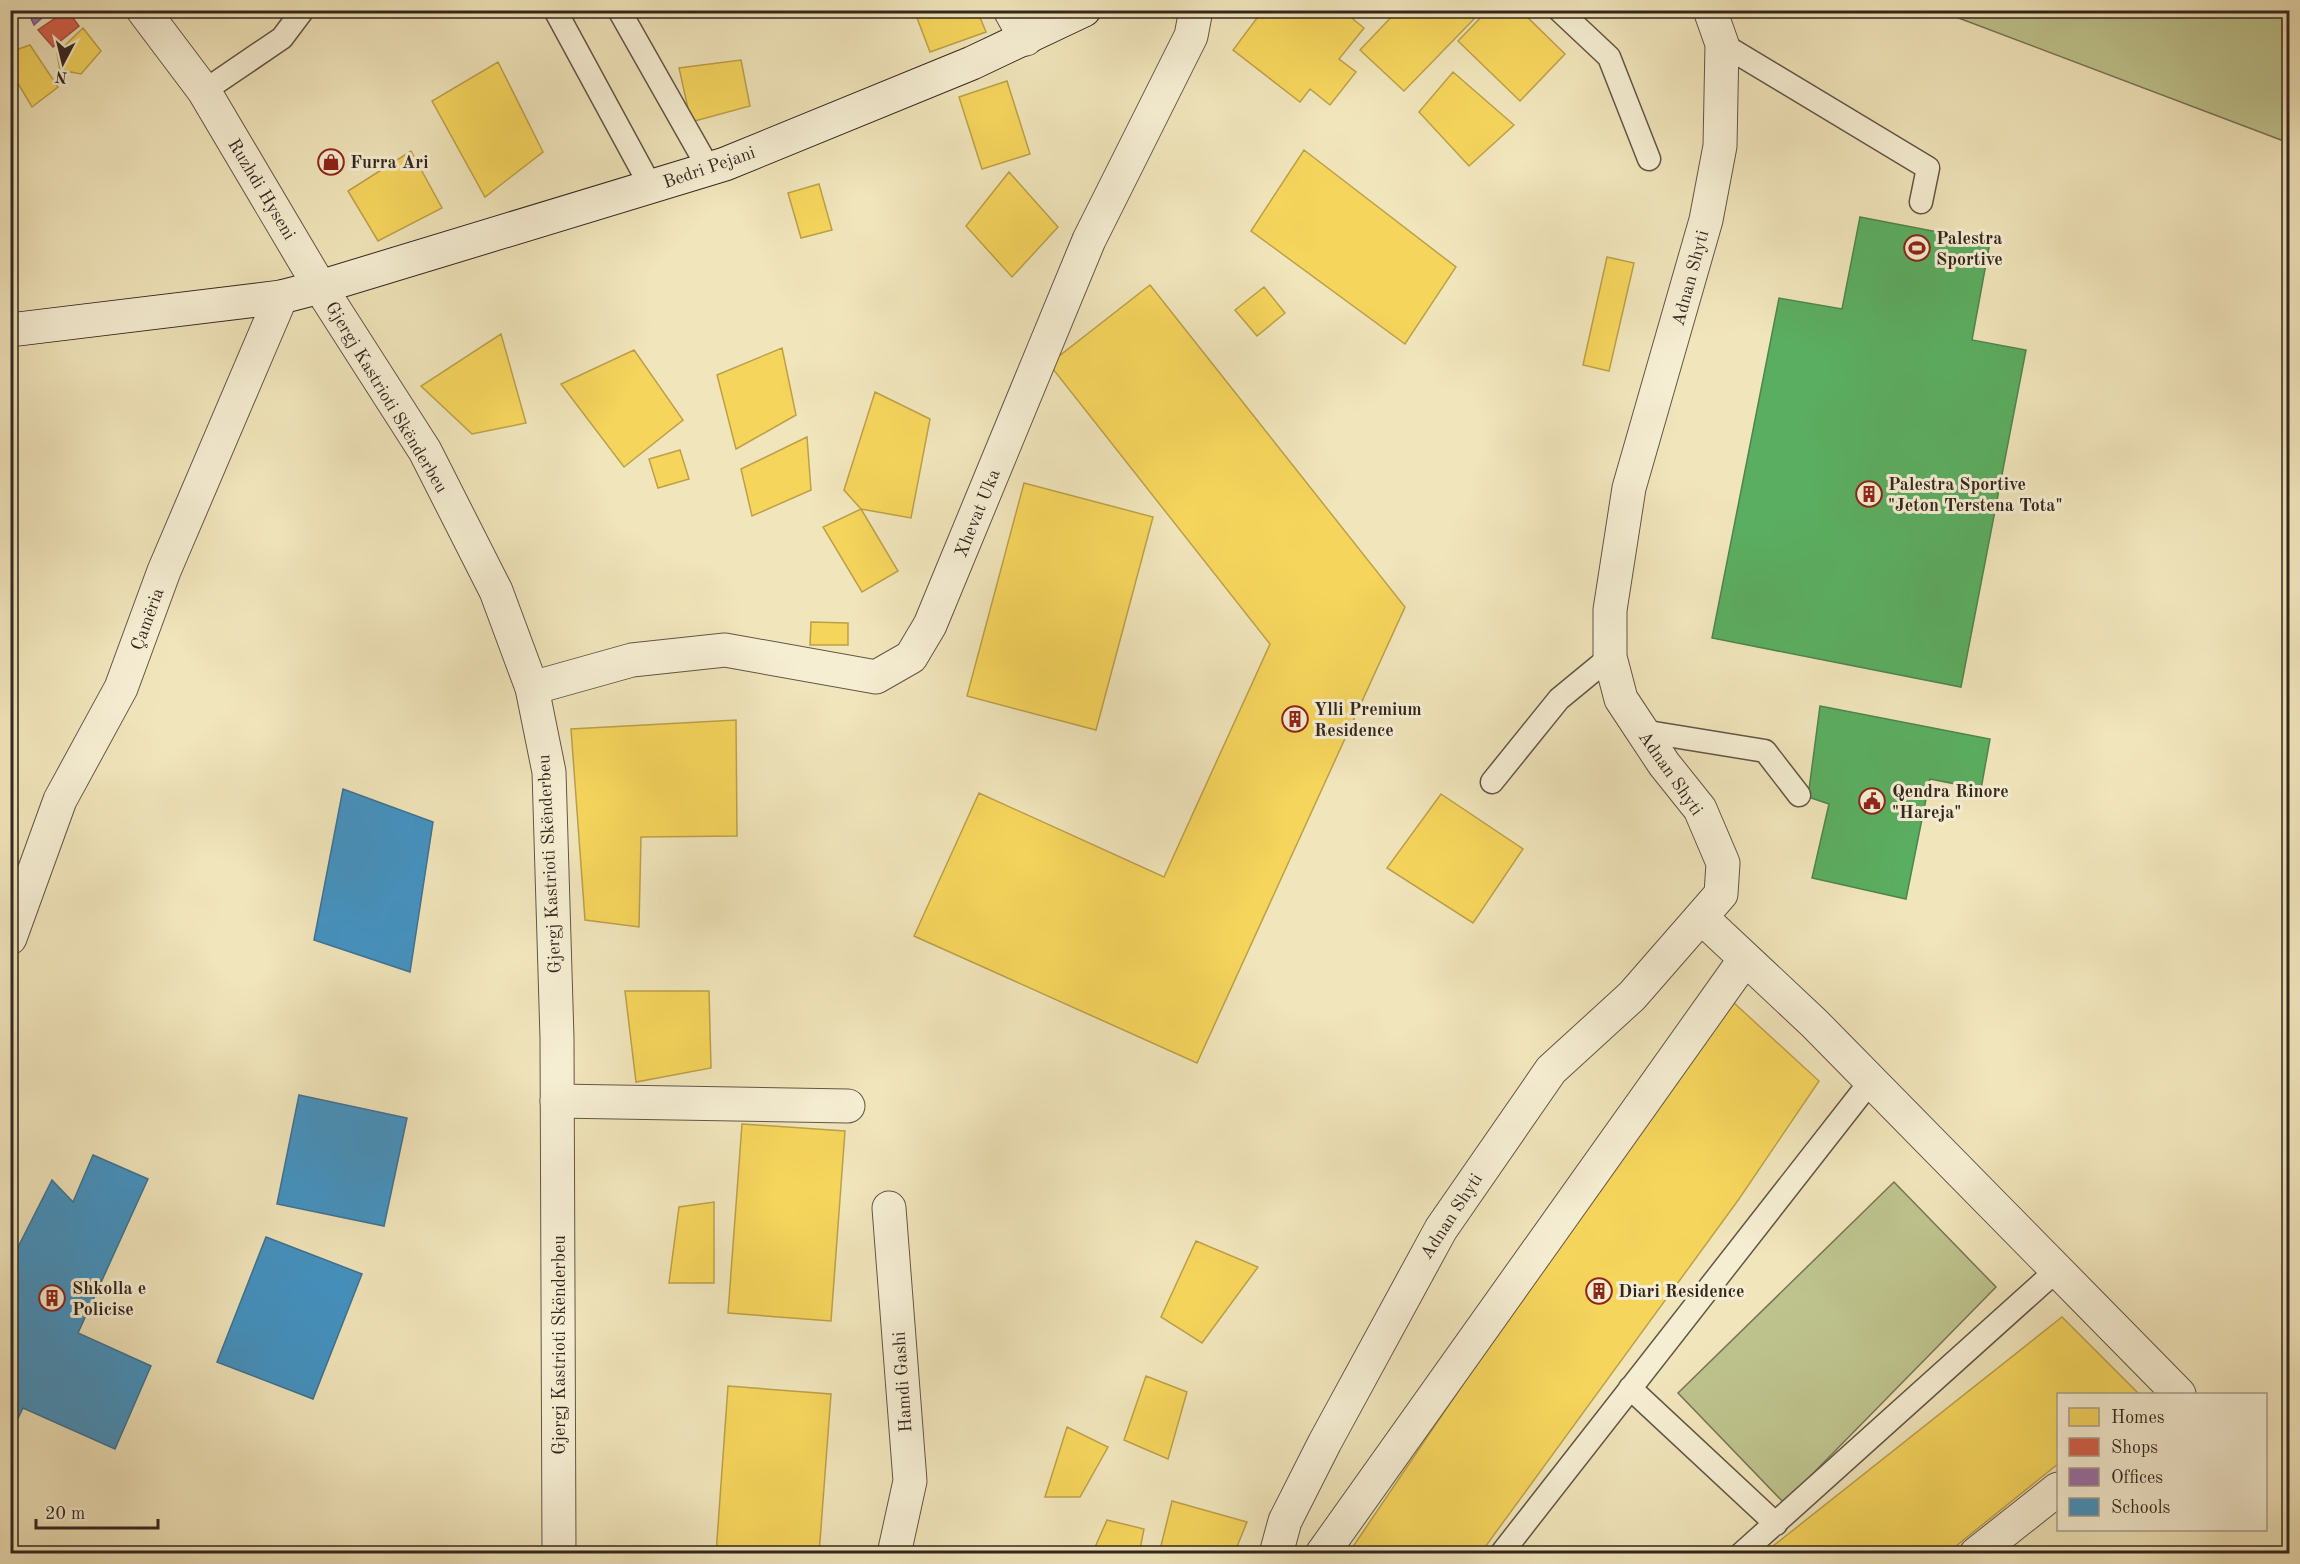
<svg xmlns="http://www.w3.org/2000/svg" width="2300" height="1564" viewBox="0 0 2300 1564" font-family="'Old Standard TT',serif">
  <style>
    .green { fill: #bec38d; stroke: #787456; stroke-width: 1.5 }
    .homes { fill: #f6d55c; stroke: #bca049; stroke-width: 1.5 }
    .shops { fill: #d6604d; stroke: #a54f3f; stroke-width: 1.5 }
    .offices { fill: #9970ab; stroke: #7a5a81; stroke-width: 1.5 }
    .schools { fill: #4393c3; stroke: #3e7292; stroke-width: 1.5 }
    .public { fill: #5aae61; stroke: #4e854d; stroke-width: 1.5 }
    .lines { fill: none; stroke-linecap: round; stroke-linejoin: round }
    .service-casing { stroke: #625645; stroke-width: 25 }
    .minor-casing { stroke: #625645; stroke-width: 35 }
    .tertiary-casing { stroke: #625645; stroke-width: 35 }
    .secondary-casing { stroke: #33261e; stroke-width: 35 }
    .service { stroke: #f6eed3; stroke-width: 22 }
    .minor { stroke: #f6eed3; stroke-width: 33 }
    .tertiary { stroke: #f6eed3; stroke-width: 33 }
    .secondary { stroke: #f6eed3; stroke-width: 33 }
    .labels { text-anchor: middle; stroke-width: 6; stroke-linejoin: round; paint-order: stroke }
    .poi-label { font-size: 18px; font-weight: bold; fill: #33261e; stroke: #f6eed3; text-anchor: start }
    .street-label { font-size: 18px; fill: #33261e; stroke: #f6eed3 }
  </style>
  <rect width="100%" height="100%" fill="#f1e5bb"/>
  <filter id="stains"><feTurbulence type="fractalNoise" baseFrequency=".00333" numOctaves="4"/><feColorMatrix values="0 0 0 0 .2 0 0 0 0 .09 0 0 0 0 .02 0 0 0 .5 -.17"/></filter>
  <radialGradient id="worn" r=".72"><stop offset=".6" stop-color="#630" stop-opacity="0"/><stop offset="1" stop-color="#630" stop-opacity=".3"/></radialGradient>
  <!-- green -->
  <path class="green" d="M 1940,11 L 2289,11 L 2289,143 Z
    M 1894,1182 L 1996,1287 L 1784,1503 L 1678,1393 Z"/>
  <!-- homes -->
  <path class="homes" d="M 914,10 L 977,10 L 986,32 L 930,52 Z
    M 1263,10 L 1342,10 L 1364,28 L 1339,59 L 1356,72 L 1330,105 L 1310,89 L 1300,102 L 1233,50 Z
    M 1398,10 L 1466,10 L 1474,19 L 1404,91 L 1360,50 Z
    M 1488,10 L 1520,10 L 1565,54 L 1520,101 L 1458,41 Z
    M 10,16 L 18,25 L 10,31 Z
    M 83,28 L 101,51 L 81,74 L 60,70 L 57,53 Z
    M 30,45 L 58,87 L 32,107 L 10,70 L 10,52 Z
    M 741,60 L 750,106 L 691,122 L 679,68 Z
    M 498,62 L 543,152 L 485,197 L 432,101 Z
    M 1453,72 L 1514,125 L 1469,166 L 1419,112 Z
    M 1007,81 L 1030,154 L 982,169 L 959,97 Z
    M 1304,150 L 1456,267 L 1405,344 L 1251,231 Z
    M 411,151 L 442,208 L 378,241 L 348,191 Z
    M 1009,172 L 1058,227 L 1012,277 L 966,226 Z
    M 819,184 L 832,230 L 801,238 L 788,193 Z
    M 1607,257 L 1634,263 L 1609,371 L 1583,365 Z
    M 1150,285 L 1405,607 L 1197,1063 L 914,936 L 979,793 L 1164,877 L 1270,644 L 1049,364 Z
    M 1264,287 L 1285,313 L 1257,336 L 1235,310 Z
    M 501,334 L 526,423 L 472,434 L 421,386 Z
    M 782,348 L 796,415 L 736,449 L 717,375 Z
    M 634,350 L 683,420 L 624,467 L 561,384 Z
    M 875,392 L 930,419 L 911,518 L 861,509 L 844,490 Z
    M 807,437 L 811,490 L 752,516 L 741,469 Z
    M 680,450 L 689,479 L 658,488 L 649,459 Z
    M 1024,483 L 1153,517 L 1096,730 L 967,696 Z
    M 861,509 L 898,571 L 862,592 L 823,527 Z
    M 811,622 L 848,623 L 848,645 L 810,645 Z
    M 736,720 L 737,836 L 641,837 L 639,927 L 585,920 L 571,729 Z
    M 1441,794 L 1523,849 L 1473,923 L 1387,868 Z
    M 625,991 L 709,991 L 711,1068 L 636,1082 Z
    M 1733,1002 L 1819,1081 L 1739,1199 L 1480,1554 L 1348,1554 L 1585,1204 Z
    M 742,1124 L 845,1131 L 831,1321 L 728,1313 Z
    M 714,1202 L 714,1283 L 669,1283 L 679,1207 Z
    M 1196,1241 L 1258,1267 L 1202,1343 L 1161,1317 Z
    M 2062,1317 L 2139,1394 L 2058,1394 L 2058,1464 L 1946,1554 L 1763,1554 Z
    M 1146,1376 L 1187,1392 L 1168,1459 L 1124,1440 Z
    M 728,1386 L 831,1394 L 819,1554 L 716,1554 Z
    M 1067,1427 L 1108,1447 L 1080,1497 L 1045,1497 Z
    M 1172,1501 L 1247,1522 L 1234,1554 L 1159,1554 Z
    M 1107,1520 L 1144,1529 L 1139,1554 L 1092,1554 Z"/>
  <!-- shops -->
  <path class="shops" d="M 67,10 L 79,26 L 53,47 L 38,30 Z"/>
  <!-- offices -->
  <path class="offices" d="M 27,10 L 51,10 L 34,25 Z"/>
  <!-- schools -->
  <path class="schools" d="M 343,789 L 433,822 L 410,972 L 314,940 Z
    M 299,1095 L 407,1118 L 384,1226 L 277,1204 Z
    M 93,1155 L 148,1179 L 78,1333 L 151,1366 L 115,1449 L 23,1408 L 10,1435 L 10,1263 L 52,1180 L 73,1202 Z
    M 266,1237 L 362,1274 L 313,1399 L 217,1362 Z"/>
  <!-- public -->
  <path class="public" d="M 1860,217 L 1990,242 L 1972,340 L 2026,350 L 1961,687 L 1712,638 L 1779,298 L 1842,309 Z
    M 1820,706 L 1990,739 L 1981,789 L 1930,779 L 1906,899 L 1812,878 L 1829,804 L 1808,797 Z"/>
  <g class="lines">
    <!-- service casing -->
    <g class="service-casing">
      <path id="service" d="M 555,10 L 651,187
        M 619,10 L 709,169
        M 1559,10 L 1609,57 L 1649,159
        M 1722,44 L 1928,168 L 1921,202
        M 204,91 L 282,38 L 303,10
        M 1642,731 L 1765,751 L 1799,795
        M 1492,782 L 1559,699 L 1610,657
        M 1630,1388 L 1776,1524
        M 1501,1554 L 1870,1082
        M 1741,1554 L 2058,1269"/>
    </g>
    <!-- minor casing -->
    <g class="minor-casing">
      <path id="minor" d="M 1010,10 L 1026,39
        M 532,688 L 632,660 L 725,650 L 876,677 L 911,657 L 930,625 L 1089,240 L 1191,36 L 1196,10
        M 1701,917 L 1814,1023 L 2179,1394
        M 10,938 L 60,800 L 121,688 L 164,571 L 281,297
        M 557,1101 L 848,1106
        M 889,1208 L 910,1481 L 894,1554
        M 1276,1554 L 1285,1521 L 1325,1442 L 1441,1229 L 1551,1070 L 1632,996 L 1721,894 L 1723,863 L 1700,809 L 1664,764 L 1621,699 L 1610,657 L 1610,610 L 1629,488 L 1706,220 L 1720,146 L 1722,44 L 1710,10
        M 1322,1554 L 1745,959
        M 1976,1554 L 2058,1489"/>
    </g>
    <!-- tertiary casing -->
    <g class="tertiary-casing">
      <path id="tertiary" d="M 143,10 L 204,91 L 320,287 L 425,451 L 496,591 L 532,688 L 549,772 L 557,1038 L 559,1554"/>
    </g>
    <!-- secondary casing -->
    <g class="secondary-casing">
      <path id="secondary" d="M 10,330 L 281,297 L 320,287 L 725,164 L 972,63 L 1084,10"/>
    </g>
    <!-- service -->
    <use href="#service" class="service"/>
    <!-- minor -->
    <use href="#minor" class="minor"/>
    <!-- tertiary -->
    <use href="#tertiary" class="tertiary"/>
    <!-- secondary -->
    <use href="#secondary" class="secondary"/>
  </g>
  <!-- icons -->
  <defs>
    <g id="shop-ring" transform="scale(1.35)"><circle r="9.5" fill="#f6eed3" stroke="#8f2418" stroke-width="1.5"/><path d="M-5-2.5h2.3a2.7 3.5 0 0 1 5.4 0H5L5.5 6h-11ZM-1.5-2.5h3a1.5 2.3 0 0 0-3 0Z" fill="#8f2418"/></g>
    <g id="stadium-ring" transform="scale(1.35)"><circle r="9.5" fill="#f6eed3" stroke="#8f2418" stroke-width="1.5"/><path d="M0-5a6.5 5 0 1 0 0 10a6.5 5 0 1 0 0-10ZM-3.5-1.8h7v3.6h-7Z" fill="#8f2418"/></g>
    <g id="building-ring" transform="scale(1.35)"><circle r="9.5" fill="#f6eed3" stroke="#8f2418" stroke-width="1.5"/><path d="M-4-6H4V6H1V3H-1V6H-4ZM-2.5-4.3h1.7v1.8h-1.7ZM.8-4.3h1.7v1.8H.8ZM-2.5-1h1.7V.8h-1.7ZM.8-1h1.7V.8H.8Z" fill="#8f2418"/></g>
    <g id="civic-ring" transform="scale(1.35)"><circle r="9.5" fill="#f6eed3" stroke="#8f2418" stroke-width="1.5"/><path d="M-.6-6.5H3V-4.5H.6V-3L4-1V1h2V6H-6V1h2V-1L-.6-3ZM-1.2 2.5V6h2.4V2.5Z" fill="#8f2418"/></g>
  </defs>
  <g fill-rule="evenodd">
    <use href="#shop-ring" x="331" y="162"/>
    <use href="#stadium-ring" x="1917" y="248"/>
    <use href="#building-ring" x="1869" y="494"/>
    <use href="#building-ring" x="1295" y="719"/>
    <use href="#civic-ring" x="1872" y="801"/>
    <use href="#building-ring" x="1599" y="1291"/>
    <use href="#building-ring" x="52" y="1298"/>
  </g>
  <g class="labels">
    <!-- poi labels -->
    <g class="poi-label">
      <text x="350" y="168">Furra Ari</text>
      <text x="1936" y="244">Palestra<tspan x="1936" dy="21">Sportive</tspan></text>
      <text x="1888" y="490">Palestra Sportive<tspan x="1888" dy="21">"Jeton Terstena Tota"</tspan></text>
      <text x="1314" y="715">Ylli Premium<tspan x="1314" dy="21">Residence</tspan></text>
      <text x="1892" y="797">Qendra Rinore<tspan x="1892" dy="21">"Hareja"</tspan></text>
      <text x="72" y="1294">Shkolla e<tspan x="72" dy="21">Policise</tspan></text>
      <text x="1618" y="1297">Diari Residence</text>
    </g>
    <!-- street labels -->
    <g class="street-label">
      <text transform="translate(709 167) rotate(-19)" y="6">Bedri Pejani</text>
      <text transform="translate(262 189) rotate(59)" y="6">Ruzhdi Hyseni</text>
      <text transform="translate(1690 278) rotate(-75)" y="6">Adnan Shyti</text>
      <text transform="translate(387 397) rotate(59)" y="6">Gjergj Kastrioti Skënderbeu</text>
      <text transform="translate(977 513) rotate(-68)" y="6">Xhevat Uka</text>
      <text transform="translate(147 619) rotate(-70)" y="6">Çamëria</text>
      <text transform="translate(1671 773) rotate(55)" y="6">Adnan Shyti</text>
      <text transform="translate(549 864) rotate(-93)" y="6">Gjergj Kastrioti Skënderbeu</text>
      <text transform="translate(1451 1216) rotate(-57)" y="6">Adnan Shyti</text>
      <text transform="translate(559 1345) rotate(-90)" y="6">Gjergj Kastrioti Skënderbeu</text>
      <text transform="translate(902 1382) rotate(-94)" y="6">Hamdi Gashi</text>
    </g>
  </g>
  <!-- margin -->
  <rect width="2300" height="1564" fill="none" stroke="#f1e5bb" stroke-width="36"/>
  <rect x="12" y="12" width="2276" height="1540" fill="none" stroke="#33261e" stroke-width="3"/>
  <rect x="18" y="18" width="2264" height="1528" fill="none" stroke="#33261e" stroke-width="1.5"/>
  <!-- legend -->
  <rect x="2057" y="1393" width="210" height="138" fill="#f6eed3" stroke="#a89e8b" stroke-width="1.5"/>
  <rect x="2069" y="1408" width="30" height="18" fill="#f6d55c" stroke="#a89e8b" stroke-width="1.5"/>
  <text x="2111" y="1423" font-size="18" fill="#33261e">Homes</text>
  <rect x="2069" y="1438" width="30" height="18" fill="#d6604d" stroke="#a89e8b" stroke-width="1.5"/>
  <text x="2111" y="1453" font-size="18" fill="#33261e">Shops</text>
  <rect x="2069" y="1468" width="30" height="18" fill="#9970ab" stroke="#a89e8b" stroke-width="1.5"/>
  <text x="2111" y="1483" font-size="18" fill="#33261e">Offices</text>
  <rect x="2069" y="1498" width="30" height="18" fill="#4393c3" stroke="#a89e8b" stroke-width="1.5"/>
  <text x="2111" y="1513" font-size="18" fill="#33261e">Schools</text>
  <!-- north arrow -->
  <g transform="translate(63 63) rotate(187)" stroke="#f6eed3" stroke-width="4.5" paint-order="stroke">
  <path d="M0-4.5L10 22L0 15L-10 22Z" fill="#33261e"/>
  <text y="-9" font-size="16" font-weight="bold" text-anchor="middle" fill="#33261e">N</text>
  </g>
  <!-- scale -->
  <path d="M36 1519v9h122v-9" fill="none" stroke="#33261e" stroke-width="3"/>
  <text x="45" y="1519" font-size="18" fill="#33261e" stroke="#f6eed3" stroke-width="4.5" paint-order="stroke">20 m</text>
  <rect width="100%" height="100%" filter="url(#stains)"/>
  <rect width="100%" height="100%" fill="url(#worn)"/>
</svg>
